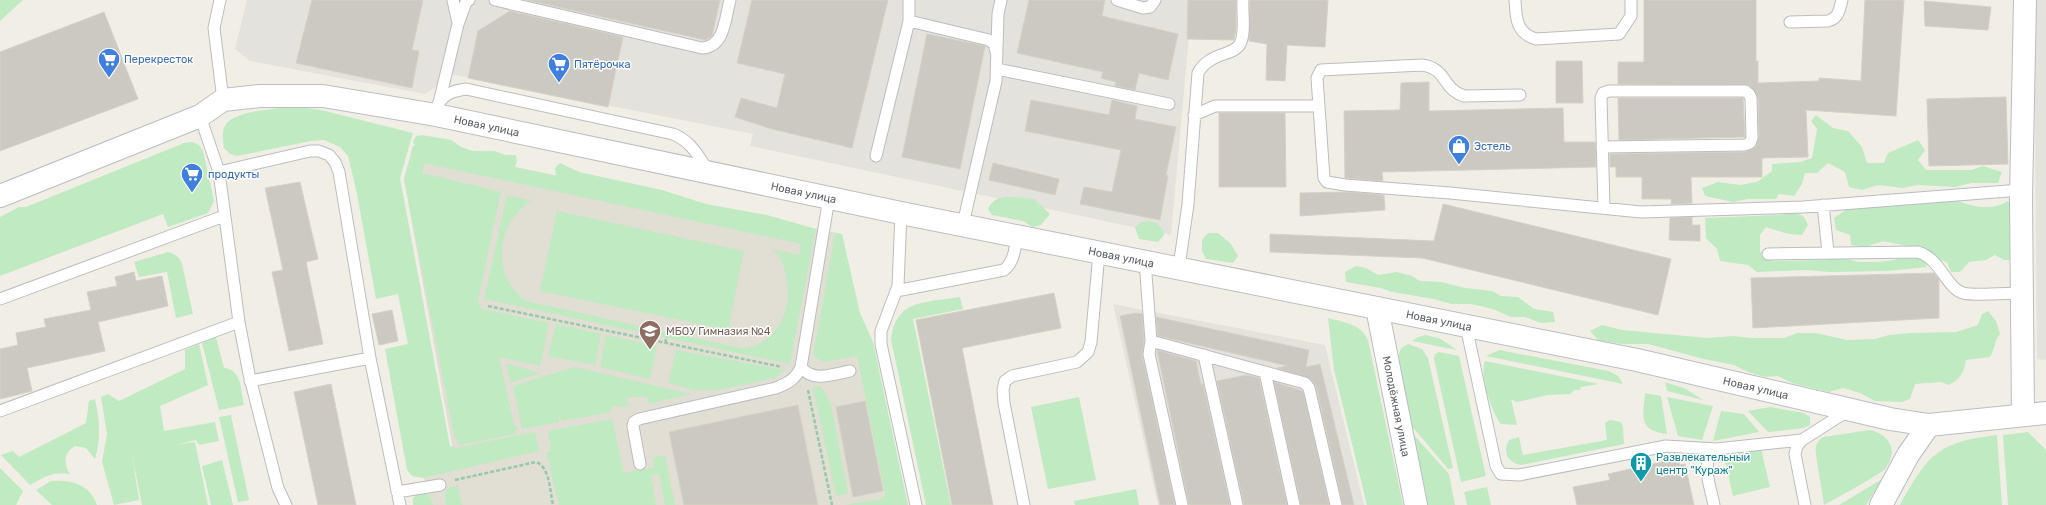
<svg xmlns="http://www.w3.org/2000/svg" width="2046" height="505" viewBox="0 0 2046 505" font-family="Rubik,sans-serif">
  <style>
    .industrial { fill: #e4e2dd }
    .education { fill: #e1ded4 }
    .green { fill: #c0eac2 }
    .building { fill: #ccc9c2; stroke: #d6d1c3 }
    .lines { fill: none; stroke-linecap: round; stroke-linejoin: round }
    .lane-casing { stroke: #babdc2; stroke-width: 13 }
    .street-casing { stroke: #babdc2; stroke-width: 24 }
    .secondary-casing { stroke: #bbbec4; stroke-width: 24 }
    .path { stroke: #97c9a9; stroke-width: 2.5; stroke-dasharray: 4 2; stroke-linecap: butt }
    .lane { stroke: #fff; stroke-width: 11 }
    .street { stroke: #fff; stroke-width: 22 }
    .secondary { stroke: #fff; stroke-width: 22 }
    .labels { text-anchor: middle; stroke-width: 3; stroke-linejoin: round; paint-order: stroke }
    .shop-label { font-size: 11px; fill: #366cbe; stroke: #fff; text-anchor: start }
    .street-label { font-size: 11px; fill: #5d6167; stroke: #fff }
    .education-label { font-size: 11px; fill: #785e54; stroke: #fff; text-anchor: start }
    .culture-label { font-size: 11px; fill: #0d838f; stroke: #fff; text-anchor: start }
  </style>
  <rect width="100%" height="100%" fill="#f1efe5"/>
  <!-- industrial -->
  <path class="industrial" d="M 247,0 L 1229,0 L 1189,36 L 1171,235 L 750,146 L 753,134 L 454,75 L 425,94 L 250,61 L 235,49 Z
    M 2034,0 L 2046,0 L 2046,360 L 2037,359 Z
    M 1113,304 L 1325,345 L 1364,505 L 1158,505 Z"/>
  <!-- education -->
  <path class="education" d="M 413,146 L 842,234 L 896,505 L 430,505 L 423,474 L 456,467 L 404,179 Z"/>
  <!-- green -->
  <path class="green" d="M 0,0 L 23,0 L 0,21 Z
    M 298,107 L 321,110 L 413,133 L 400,178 L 450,446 L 456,448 L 535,432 L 539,451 L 423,478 L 412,476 L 407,470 L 385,349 L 408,344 L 398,294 L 376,299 L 357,194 L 348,156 L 340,147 L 333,144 L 324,140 L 311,141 L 237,156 L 230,154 L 224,148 C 223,140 221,131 226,124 C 236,110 282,108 298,107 Z
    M 1816,115 L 1833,128 L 1848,131 L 1862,147 L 1867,163 L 1884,163 L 1888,153 L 1918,140 L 1925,150 L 1918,160 L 1926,170 L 1971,170 L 1983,166 L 2002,172 L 1998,183 L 1972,183 L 1955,187 L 1917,185 L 1903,188 L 1878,185 L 1862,190 L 1849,187 L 1845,172 L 1828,163 L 1817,173 L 1805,173 L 1802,184 L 1794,196 L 1779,194 L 1776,199 L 1748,199 L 1733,202 L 1705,196 L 1702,188 L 1718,182 L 1740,185 L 1757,182 L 1772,171 L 1772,164 L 1800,162 L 1812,158 L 1817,129 L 1811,121 Z
    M 422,135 L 451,140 L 461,147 L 473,151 L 494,151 L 505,155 L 516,155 L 517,161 L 515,167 L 556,176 L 555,168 L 560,163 L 579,172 L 662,190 L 706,204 L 767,215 L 816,229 L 790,364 L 484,299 L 507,195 L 531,201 C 496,224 490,275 526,301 L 740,348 C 775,347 792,313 787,282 C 785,269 783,258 772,249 L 799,255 L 801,244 L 424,163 L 422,173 L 501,192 L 478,300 L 482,309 L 549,323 L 540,366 L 499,357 L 514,425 L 517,427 L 515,434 L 459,445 L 457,439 L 455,440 L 404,179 L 413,146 L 415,146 L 413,142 L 416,136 Z
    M 193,142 L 199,145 L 203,151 L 214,201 L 208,213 L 168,227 L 163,214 L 0,276 L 0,217 L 19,207 L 26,207 L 184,143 Z
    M 1014,197 L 1034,199 L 1050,214 L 1041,225 L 1032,227 L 1023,221 L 992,215 L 988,209 C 994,197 1001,197 1014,197 Z
    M 1948,197 C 1967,205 1989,213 2008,201 L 2014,214 L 2012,260 L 2004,260 L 1995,255 L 1986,260 L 1969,262 L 1960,272 L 1951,272 L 1947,262 L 1940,260 L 1921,246 L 1907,246 L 1883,241 L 1865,247 L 1851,245 L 1850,235 L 1836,230 L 1834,218 L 1847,209 L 1873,207 Z
    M 557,211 L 744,251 L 728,330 L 540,291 Z
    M 1793,211 L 1804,217 L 1808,225 L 1802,235 C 1786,235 1780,231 1766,227 L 1760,235 L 1760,252 L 1773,261 L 1824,260 L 1839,257 L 1858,262 L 1878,262 L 1894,260 L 1907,255 L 1923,259 L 1927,267 L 1888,271 L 1830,272 L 1807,270 L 1757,272 L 1748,265 L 1720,261 L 1717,249 L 1706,238 L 1705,218 L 1782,215 Z
    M 1149,221 L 1156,223 L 1163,229 L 1164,235 L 1158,242 L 1139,239 L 1135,228 L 1141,222 Z
    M 835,233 L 842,234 L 860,313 L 873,342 L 908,505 L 845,505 L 882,499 L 885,495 L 857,356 L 823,362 L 814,356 L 814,350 Z
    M 1208,233 L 1218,233 L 1231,244 L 1238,256 L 1233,263 L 1206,259 L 1202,251 L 1202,240 Z
    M 168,252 C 176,254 179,257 182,264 L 193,314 L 176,318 L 167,272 L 139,277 L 134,262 Z
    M 1356,266 L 1366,268 L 1378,275 L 1397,272 L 1412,276 L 1420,281 L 1441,282 L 1465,288 L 1492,291 L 1501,296 L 1518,297 L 1534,309 L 1553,312 L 1555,322 L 1541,323 L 1525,317 L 1511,317 L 1493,309 L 1471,304 L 1451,304 L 1434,299 L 1392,292 L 1381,288 L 1346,282 L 1345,272 Z
    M 960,297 L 963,309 L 913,319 L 951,505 L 926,505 L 891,340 C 896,298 926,303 960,297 Z
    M 1988,311 L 1996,321 L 2000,334 C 1994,341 1995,349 1990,357 L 1966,360 C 1964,373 1960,379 1949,385 L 1941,382 L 1915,384 L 1910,399 L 1902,402 L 1875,401 L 1860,393 L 1843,388 L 1829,392 L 1792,383 L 1778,376 L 1765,377 L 1748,372 L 1734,365 L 1704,359 L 1648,344 L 1621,344 L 1598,340 L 1590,331 L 1602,325 L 1622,330 L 1707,338 L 1734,336 L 1750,338 L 1784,338 L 1797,333 L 1816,333 L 1847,340 L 1875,339 L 1889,335 L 1910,333 L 1956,332 L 1978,325 L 1982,314 Z
    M 1328,318 C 1344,322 1361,324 1368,340 L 1403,505 L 1367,505 L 1334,370 Z
    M 556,324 L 601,334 L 595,365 L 548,356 Z
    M 606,335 L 657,346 L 650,379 L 600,367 Z
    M 1426,335 L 1441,339 L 1457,350 L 1412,341 L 1418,337 Z
    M 216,337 L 224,368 C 242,369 241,391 244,405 L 219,410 L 202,343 Z
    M 199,344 L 208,385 L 160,406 L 164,431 L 215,422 L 219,441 L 199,445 L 196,440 L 176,445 L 195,442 L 208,505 L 142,505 L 132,455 L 139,500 L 114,505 L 102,462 L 107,434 L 101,397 L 108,394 L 119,401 L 185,369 L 185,350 Z
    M 1408,344 L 1422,349 L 1428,358 L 1453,468 L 1448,469 L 1411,425 L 1397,360 L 1401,348 Z
    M 676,350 L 785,370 L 775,378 L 718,390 L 694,390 L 668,383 Z
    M 1499,350 L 1609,371 L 1618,376 L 1623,384 L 1486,356 Z
    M 1439,352 L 1459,356 L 1486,476 L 1461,482 L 1434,359 L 1435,354 Z
    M 1485,361 L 1599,384 L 1581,387 L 1580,390 L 1575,390 L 1570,394 L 1548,395 L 1517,402 L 1511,399 L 1517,425 L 1501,424 C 1492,413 1479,375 1485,361 Z
    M 506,363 L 540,373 L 510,383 Z
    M 575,367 L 691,394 L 648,404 L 647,397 L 627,397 L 628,407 L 612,406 L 611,412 L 562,421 L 558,416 L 559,422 L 522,429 L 513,386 Z
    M 1665,382 L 1686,389 L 1703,400 L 1667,391 Z
    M 821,386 L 831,404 L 848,493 L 836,496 L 813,388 Z
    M 1645,393 L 1661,396 L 1667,434 C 1638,431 1643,416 1645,393 Z
    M 1079,397 L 1096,480 L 1048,489 L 1031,407 Z
    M 1667,397 L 1713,406 L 1702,440 L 1678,436 Z
    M 95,399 C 100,421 101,438 95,459 L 86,448 L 75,446 C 64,453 63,463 70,474 C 53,471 44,477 30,485 L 1,455 L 13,451 L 19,457 L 86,423 L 89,401 Z
    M 1770,407 L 1804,413 L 1810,417 L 1810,425 L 1804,428 L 1768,432 L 1748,411 Z
    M 1721,411 L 1744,414 L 1759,432 L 1713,441 Z
    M 231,415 L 249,500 L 238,502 L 219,417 Z
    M 612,419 L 624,473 L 654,467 L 653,458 L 665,455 L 675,505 L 665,505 L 659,474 L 651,475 L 656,505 L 559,505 L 546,452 L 551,451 L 548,431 Z
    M 1610,420 L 1621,422 L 1623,427 L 1624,444 L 1521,465 C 1508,463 1502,452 1509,440 L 1519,437 L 1523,455 L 1607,440 L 1605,423 Z
    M 1870,430 C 1890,435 1899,450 1885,469 C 1881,474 1833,500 1824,505 L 1816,455 C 1815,447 1816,442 1823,437 Z
    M 2028,432 L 2046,450 L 2046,505 L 2008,505 L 2003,435 Z
    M 1412,433 L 1449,474 L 1455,505 L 1427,505 Z
    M 1997,435 L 2002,505 L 1900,505 C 1928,455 1937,442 1997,435 Z
    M 1761,449 L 1770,487 L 1733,496 L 1724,457 Z
    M 222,460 L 233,505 L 211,505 L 202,466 Z
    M 0,468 L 23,491 L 16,505 L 0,505 Z
    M 1882,479 L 1866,505 L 1839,505 Z
    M 51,481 C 71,480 90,484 97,505 L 52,505 L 36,490 Z
    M 458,486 L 462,505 L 446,505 L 445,492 L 450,487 Z
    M 1487,487 L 1491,505 L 1467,505 L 1464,492 Z
    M 1136,489 L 1139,505 L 1075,505 L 1074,501 Z
    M 423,493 L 429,495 L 433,505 L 413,505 L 413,498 L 417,494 Z"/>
  <!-- building -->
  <path class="building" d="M 312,0 L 423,0 L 412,50 L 419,51 L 412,88 L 296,63 Z
    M 527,0 L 720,0 L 712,36 L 705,40 Z
    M 752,0 L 888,0 L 852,148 L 772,129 L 735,117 L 741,98 L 777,108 L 785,74 L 737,63 Z
    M 1029,0 L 1105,0 L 1102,16 L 1178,34 L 1168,80 L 1139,73 L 1135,90 L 1115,86 L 1116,82 L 1101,78 L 1103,72 L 1017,53 Z
    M 1188,0 L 1236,0 L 1236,28 L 1234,40 L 1187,39 Z
    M 1250,0 L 1328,0 L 1325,47 L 1287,45 L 1285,81 L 1266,80 L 1267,44 L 1249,41 Z
    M 1644,0 L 1756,0 L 1756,61 L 1758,61 L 1758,83 L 1819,81 L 1819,78 L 1861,81 L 1865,0 L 1904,0 L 1896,116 L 1806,110 L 1808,157 L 1762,158 L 1762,177 L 1691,177 L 1692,203 L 1671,204 L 1671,199 L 1642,199 L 1642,177 L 1616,177 L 1616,167 L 1610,167 L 1610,154 L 1745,152 L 1755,148 L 1759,138 L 1758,98 L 1755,91 L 1749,85 L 1618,84 L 1618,62 L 1644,62 Z
    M 1924,1 L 1991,7 L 1988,30 L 1925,26 Z
    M 510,11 L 623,37 L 608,107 L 468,78 L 478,31 Z
    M 104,12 L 138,99 L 0,151 L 0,52 Z
    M 927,34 L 985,46 L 960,169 L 902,157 Z
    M 1556,61 L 1582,61 L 1583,103 L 1556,103 Z
    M 1429,82 L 1429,111 L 1563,108 L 1564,142 L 1595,142 L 1596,167 L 1382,172 L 1383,181 L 1345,178 L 1344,111 L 1400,110 L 1401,83 Z
    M 2006,97 L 2008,164 L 1929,166 L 1927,99 Z
    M 1618,98 L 1743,98 L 1745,137 L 1619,140 Z
    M 1031,100 L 1109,115 L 1112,100 L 1137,106 L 1135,119 L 1176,127 L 1166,175 L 1168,176 L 1160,220 L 1080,204 L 1084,187 L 1112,192 L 1121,150 L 1025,131 Z
    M 1219,113 L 1285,113 L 1286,187 L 1219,187 Z
    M 993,163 L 1059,179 L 1055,195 L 989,180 Z
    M 300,182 L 318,259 L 306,262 L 323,344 L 289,351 L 272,272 L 283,270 L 265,188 Z
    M 1300,193 L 1345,192 L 1384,195 L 1385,210 L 1300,216 Z
    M 1443,204 L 1671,259 L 1658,315 L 1422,258 L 1270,252 L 1270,234 L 1434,241 Z
    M 1692,217 L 1692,225 L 1700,225 L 1700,241 L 1669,240 L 1670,218 Z
    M 134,272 L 136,281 L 162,276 L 168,306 L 98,322 L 105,351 L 27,368 L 32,391 L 0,399 L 0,349 L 18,345 L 16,333 L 46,327 L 44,319 L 91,310 L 87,292 L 117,286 L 115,277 Z
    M 1934,273 L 1939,280 L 1939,318 L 1753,328 L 1751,278 Z
    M 1054,293 L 1061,328 L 962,348 L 993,505 L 952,505 L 916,320 Z
    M 392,310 L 398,341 L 379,345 L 372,314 Z
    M 1136,313 L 1142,314 L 1144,341 L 1142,355 L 1175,505 L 1160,505 L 1120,316 Z
    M 1156,317 L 1309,350 L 1306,367 L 1320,364 L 1354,505 L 1343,505 L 1316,386 L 1310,379 L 1277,368 L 1288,366 L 1158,336 Z
    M 1157,350 L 1196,361 L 1201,384 L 1203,384 L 1230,505 L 1189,505 Z
    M 1247,375 L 1259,378 L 1287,505 L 1244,505 L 1217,381 Z
    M 1274,382 L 1303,391 L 1329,505 L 1301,505 Z
    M 331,384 L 356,505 L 318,505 L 294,392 Z
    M 865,401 L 883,491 L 853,497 L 836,407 Z
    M 798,405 L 818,505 L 684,505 L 669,432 Z
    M 1679,458 L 1680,465 L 1685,464 L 1694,505 L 1577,505 L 1573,487 L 1610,480 L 1608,474 Z"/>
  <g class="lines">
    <!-- lane casing -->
    <g class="lane-casing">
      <path id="lane" d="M 220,0 L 214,28 L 223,100
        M 453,0 L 458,23
        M 495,0 L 702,48 C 725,47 725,18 730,0
        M 1117,0 L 1143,8 L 1150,7 L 1155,0
        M 1515,0 C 1516,18 1516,33 1536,39 L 1619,34 L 1631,16 L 1631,0
        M 909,21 L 909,0
        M 1790,22 L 1828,21 C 1839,18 1839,10 1842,0
        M 997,69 L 1169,104
        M 1520,95 L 1464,96 C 1441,88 1448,69 1422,65 L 1321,70 L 1317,78 L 1324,178 L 1327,182 L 1345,185 L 1450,193 L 1641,212 L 1803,207 L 2021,190
        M 439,103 L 458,24 L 466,2 L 469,0
        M 438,104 C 446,93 453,91 466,89 L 673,134 C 691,141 699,157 709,172
        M 1194,115 L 1215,106 L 1319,106
        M 200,116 L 219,172 L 239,322 L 249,374 L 278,488 L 286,505
        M 1602,147 L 1745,145 L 1750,143 L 1752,138 L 1751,98 L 1749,94 L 1745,91 L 1609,91 L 1603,93 L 1601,98 L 1604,208
        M 876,156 L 909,21 L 989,40 L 994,44 L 997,55
        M 219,172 L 310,151 L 319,151 L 329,155 L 335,162 L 339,172 L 370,358 L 400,505
        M 1823,205 L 1828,252
        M 901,213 L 898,286 L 881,331 L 881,344 L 916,505
        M 963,224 L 996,81 L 998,14 L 1001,0
        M 1768,254 L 1918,252 C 1941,259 1946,288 1963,293 C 1972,296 2009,293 2022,293
        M 1145,261 L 1151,341 L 1149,354 L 1182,505
        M 1179,267 L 1188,204 L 1198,73 C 1209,52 1234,56 1240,44 C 1246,32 1242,13 1243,0
        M 896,291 L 1004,270 C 1015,261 1015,247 1017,235
        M 0,299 L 224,216
        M 1466,326 L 1496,466 L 1501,474 L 1519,475 L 1666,446 L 1716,449 L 1802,440
        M 1151,341 L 1305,383 L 1309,388 L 1336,505
        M 1204,355 L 1237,505
        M 801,367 C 813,383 834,374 850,371
        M 1265,372 L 1294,505
        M 250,381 L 370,358
        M 0,411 L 239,322
        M 640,464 L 633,426 L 634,422 L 639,419 L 776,388 C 788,383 795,380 801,367 L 829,198
        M 397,492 L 440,485
        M 1024,505 L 1004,403 L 1003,390 L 1005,381 L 1012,376 L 1077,362 L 1088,352 L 1091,342 L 1099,253
        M 1714,505 C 1711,488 1699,461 1716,449
        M 1805,505 L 1795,454 L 1797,446 L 1802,440 L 1849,410"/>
    </g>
    <!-- street casing -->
    <g class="street-casing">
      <g id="street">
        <path id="s1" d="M 1377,308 L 1416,505"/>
        <path d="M 2023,415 L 2021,198 L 2025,0"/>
        <path d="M 1881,505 L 1908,455 L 1929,425"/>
      </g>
    </g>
    <!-- secondary casing -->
    <g class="secondary-casing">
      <g id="secondary">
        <path id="s2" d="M 0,196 L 200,116 L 223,100 L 260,96 L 323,96 L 436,115 L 901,213 L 1637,360 L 1890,419 L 1929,425 L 2046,413"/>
      </g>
    </g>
    <!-- path -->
    <path class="path" d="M 488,306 L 782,367
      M 665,343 L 669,330
      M 808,390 L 832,505
      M 455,480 L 536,462 C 550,467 550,492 553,505"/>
    <!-- lane -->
    <use href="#lane" class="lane"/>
    <!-- street -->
    <use href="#street" class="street"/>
    <!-- secondary -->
    <use href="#secondary" class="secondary"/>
  </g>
  <!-- icons -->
  <defs>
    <g id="supermarket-pin" transform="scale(1.15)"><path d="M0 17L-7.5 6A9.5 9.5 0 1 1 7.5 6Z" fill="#3f7fe0" stroke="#fff"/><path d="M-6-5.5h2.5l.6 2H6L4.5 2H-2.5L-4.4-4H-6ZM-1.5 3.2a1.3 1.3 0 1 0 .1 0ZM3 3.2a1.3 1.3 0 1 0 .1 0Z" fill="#fff"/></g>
    <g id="shop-pin" transform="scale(1.15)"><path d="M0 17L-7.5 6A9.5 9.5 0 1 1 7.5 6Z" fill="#3f7fe0" stroke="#fff"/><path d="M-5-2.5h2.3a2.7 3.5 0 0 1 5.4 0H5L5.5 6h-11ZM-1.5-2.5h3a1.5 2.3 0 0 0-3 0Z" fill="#fff"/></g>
    <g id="school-pin" transform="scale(1.15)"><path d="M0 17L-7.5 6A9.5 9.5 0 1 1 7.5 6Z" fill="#8d6e63" stroke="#fff"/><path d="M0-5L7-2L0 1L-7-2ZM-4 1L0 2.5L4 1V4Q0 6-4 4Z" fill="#fff"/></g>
    <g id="building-pin" transform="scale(1.15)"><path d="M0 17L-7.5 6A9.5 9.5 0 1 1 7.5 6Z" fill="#0f9aa8" stroke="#fff"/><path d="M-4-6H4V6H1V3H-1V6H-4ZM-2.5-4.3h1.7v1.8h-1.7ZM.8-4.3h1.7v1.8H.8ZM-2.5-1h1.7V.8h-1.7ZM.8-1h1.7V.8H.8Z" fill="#fff"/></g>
  </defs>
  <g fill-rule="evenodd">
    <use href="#supermarket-pin" x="109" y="59"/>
    <use href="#supermarket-pin" x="559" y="64"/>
    <use href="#shop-pin" x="1459" y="146"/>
    <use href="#supermarket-pin" x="192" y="174"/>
    <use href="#school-pin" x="650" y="331"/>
    <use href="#building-pin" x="1641" y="463"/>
  </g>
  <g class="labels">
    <!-- shop labels -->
    <g class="shop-label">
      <text x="124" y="63">Перекресток</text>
      <text x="574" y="68">Пятёрочка</text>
      <text x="1474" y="150">Эстель</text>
      <text x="208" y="178">продукты</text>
    </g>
    <!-- street labels -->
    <g class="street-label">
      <text dy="4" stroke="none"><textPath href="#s2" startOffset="510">Новая улица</textPath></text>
      <text dy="4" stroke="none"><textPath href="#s2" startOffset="834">Новая улица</textPath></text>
      <text dy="4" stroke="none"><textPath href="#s2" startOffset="1158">Новая улица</textPath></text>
      <text dy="4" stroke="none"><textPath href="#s2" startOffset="1482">Новая улица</textPath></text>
      <text dy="4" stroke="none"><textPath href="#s2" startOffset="1806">Новая улица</textPath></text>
      <text dy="4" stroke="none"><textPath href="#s1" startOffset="100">Молодёжная улица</textPath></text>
    </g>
    <!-- education labels -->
    <g class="education-label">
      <text x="666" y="335">МБОУ Гимназия №4</text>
    </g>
    <!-- culture labels -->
    <g class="culture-label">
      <text x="1656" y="461">Развлекательный<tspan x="1656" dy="13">центр "Кураж"</tspan></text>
    </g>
  </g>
</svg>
